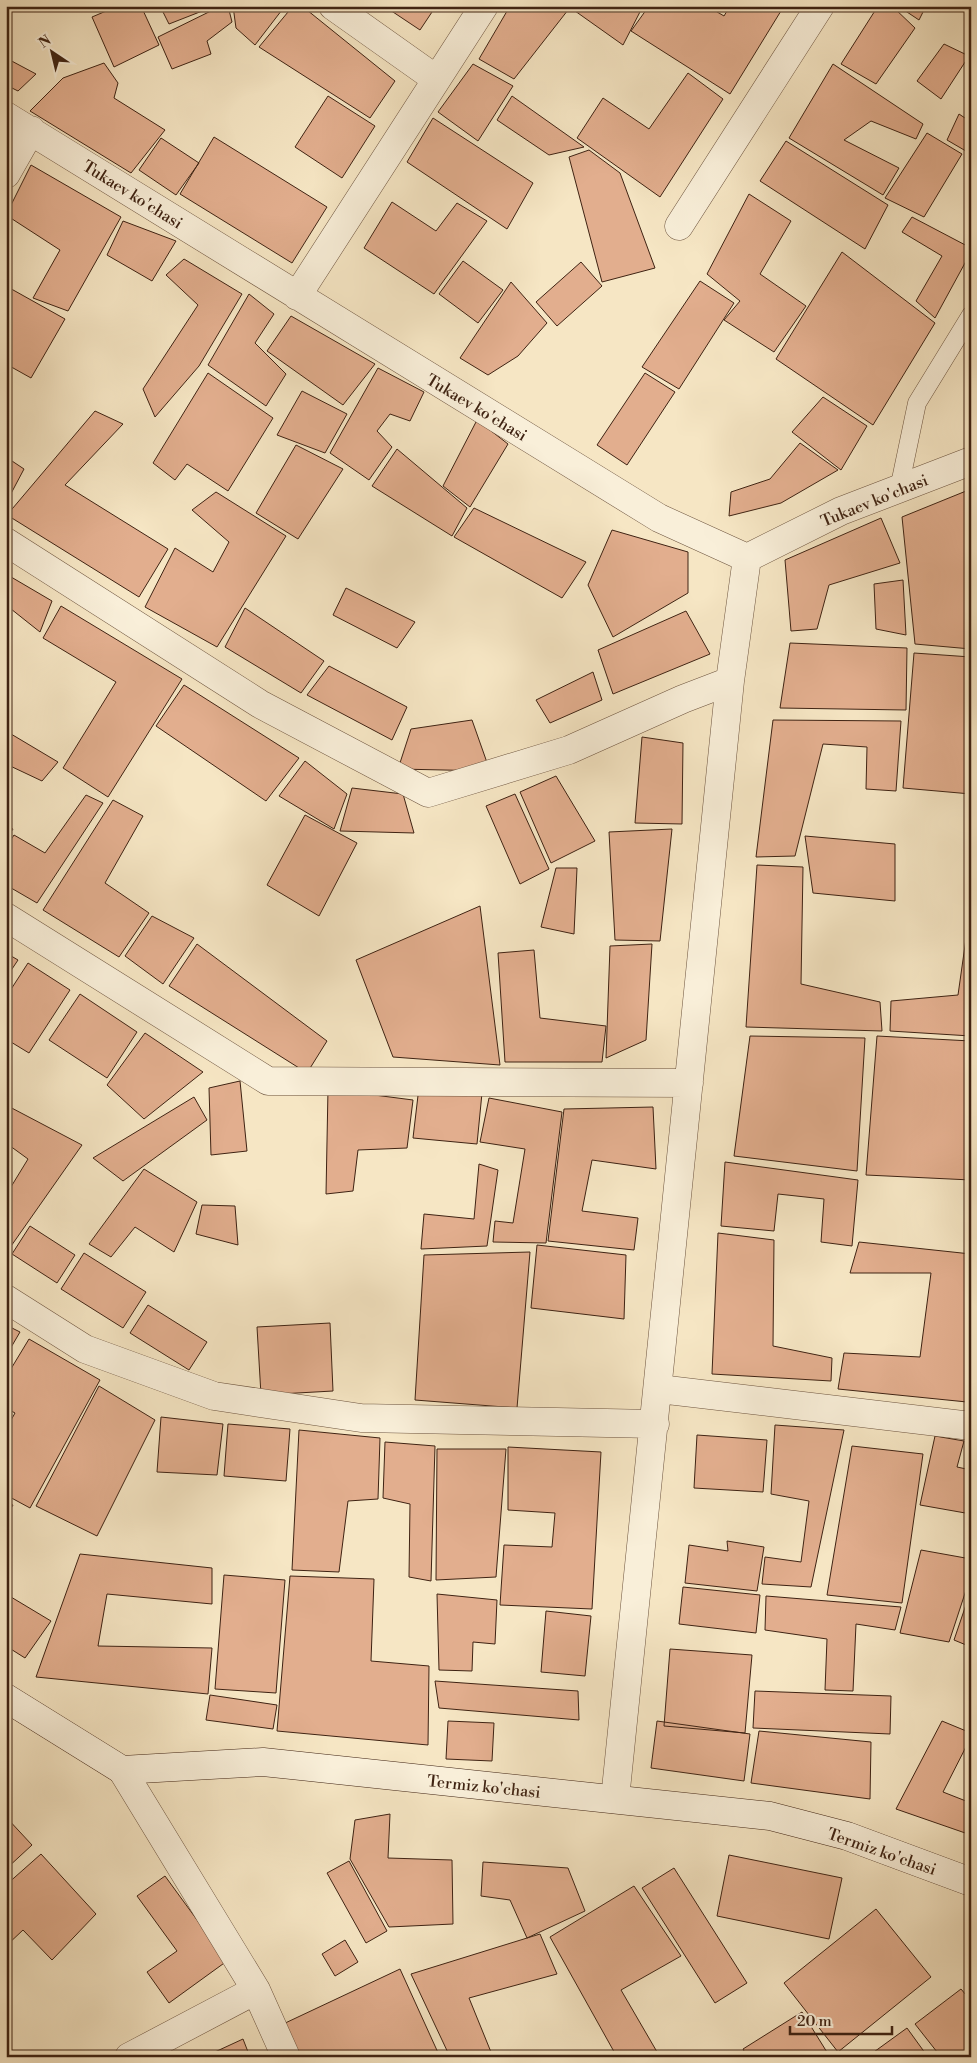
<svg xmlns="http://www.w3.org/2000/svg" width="977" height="2063" viewBox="0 0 977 2063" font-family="'Libre Bodoni',serif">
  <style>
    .building { fill: #e2ae8e; stroke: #3f2313 }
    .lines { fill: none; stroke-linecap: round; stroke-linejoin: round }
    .lane-casing { stroke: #6d543f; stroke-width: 19 }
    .street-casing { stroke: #6d543f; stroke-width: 29 }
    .secondary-casing { stroke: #3f2313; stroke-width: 29 }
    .lane { stroke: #f9efd9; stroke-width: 18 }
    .street { stroke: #f9efd9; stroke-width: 28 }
    .secondary { stroke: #f9efd9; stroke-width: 28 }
    .labels { text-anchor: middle; stroke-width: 5; stroke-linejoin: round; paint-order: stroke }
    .street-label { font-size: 16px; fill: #3f2313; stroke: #f9efd9 }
  </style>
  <rect width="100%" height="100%" fill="#f6e6c4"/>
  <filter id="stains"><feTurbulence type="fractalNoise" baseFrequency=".004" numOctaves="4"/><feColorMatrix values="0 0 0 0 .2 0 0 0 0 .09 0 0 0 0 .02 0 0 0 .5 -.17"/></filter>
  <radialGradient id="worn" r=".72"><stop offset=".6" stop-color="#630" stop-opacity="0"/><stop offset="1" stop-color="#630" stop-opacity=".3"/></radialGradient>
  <!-- building -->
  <path class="building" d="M 118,6 L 141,6 L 159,45 L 114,67 L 92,17 Z
    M 160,6 L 215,6 L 169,24 Z
    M 221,6 L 228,6 L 232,22 L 207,41 L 211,54 L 172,69 L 158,37 Z
    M 233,6 L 285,6 L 255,45 L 236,28 Z
    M 293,6 L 302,6 L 395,81 L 370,118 L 259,47 Z
    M 384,6 L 436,6 L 420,30 Z
    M 510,6 L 562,6 L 568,10 L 514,79 L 479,59 Z
    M 568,6 L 643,6 L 623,45 Z
    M 649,6 L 707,6 L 724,16 L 730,6 L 784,6 L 730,94 L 631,31 Z
    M 878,6 L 892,6 L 915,28 L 876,84 L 841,64 Z
    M 898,6 L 926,6 L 919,20 Z
    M 944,44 L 969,56 L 941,99 L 917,81 Z
    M 6,58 L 36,74 L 18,91 L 6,85 Z
    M 104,63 L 118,83 L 114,98 L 165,130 L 131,173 L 30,111 L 63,78 Z
    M 473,64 L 513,86 L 478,141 L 438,112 Z
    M 833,64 L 923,124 L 916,139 L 871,121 L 844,140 L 899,168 L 883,195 L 789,138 Z
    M 688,73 L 723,99 L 660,197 L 577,138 L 603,98 L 649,129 Z
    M 328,96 L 375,126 L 342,178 L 295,147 Z
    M 512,96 L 584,147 L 549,155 L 497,120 Z
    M 959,114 L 971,122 L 971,154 L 947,140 Z
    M 433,118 L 533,183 L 507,229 L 407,162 Z
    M 927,133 L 962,154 L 924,217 L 885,198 Z
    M 214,137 L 327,207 L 292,263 L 180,194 Z
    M 161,138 L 199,163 L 176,195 L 139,170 Z
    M 786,141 L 888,205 L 865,249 L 760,181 Z
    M 589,150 L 620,173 L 655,268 L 602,282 L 569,157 Z
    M 31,165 L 121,217 L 68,311 L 33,298 L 60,250 L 6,215 Z
    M 749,194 L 791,221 L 760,274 L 806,306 L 774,352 L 724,320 L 740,301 L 707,274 Z
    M 392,202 L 436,231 L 457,203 L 487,221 L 434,294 L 364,248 Z
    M 912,217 L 971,248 L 971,252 L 935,318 L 916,301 L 942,256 L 902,232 Z
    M 123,221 L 176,241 L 152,281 L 107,255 Z
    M 842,252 L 935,323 L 873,425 L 776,359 Z
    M 184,259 L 242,294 L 199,366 L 155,417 L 143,389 L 198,305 L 166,275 Z
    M 463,261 L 503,290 L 478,323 L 439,294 Z
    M 581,262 L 602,286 L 557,326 L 536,302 Z
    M 700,281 L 734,303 L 679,389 L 642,367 Z
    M 511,282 L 547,323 L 518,356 L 488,375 L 460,358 Z
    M 6,286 L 65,319 L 31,378 L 6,364 Z
    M 249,294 L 274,314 L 255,343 L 286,374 L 266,406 L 208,365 Z
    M 291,316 L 375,364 L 343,405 L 267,351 Z
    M 378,368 L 424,392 L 410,421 L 390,414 L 377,431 L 392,447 L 369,480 L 330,453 Z
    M 208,373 L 273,418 L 228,491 L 187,464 L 175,480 L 153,463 Z
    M 645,373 L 675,392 L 627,465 L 597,445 Z
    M 302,391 L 347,414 L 325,453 L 277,435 Z
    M 823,397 L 867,426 L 841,470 L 792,432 Z
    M 95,411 L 123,424 L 65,485 L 168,549 L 139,597 L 7,515 Z
    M 477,420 L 508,444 L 470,507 L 443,486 Z
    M 800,443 L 838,470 L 781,503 L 729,516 L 731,492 L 770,479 Z
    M 296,445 L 343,469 L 298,539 L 256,513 Z
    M 397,449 L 467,508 L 452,536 L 372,486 Z
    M 6,457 L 24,469 L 6,503 Z
    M 971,489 L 971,649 L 915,644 L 902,517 Z
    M 216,492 L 286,536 L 217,647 L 145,607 L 175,548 L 213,572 L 229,542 L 192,510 Z
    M 474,508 L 586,562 L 562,598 L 454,537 Z
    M 881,518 L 900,563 L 829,585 L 817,629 L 791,631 L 785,560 Z
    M 612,530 L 688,552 L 688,593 L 613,637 L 588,585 Z
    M 6,574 L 52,601 L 40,632 L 6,605 Z
    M 903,580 L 906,635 L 876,629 L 874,584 Z
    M 346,588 L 415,622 L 397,648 L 333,615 Z
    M 61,606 L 182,679 L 108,797 L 63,768 L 116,682 L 43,638 Z
    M 245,608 L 324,661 L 301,693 L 225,647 Z
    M 686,611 L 710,654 L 613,694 L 598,650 Z
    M 790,643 L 907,648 L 906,710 L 780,708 Z
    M 914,653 L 971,657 L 971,794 L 903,788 Z
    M 329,666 L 407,707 L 392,740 L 307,695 Z
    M 593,672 L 602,700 L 550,723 L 536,700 Z
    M 184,685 L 299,758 L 266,801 L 156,726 Z
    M 472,720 L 490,771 L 398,769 L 411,729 Z
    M 773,720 L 901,721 L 896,791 L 866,789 L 867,747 L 823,744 L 795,856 L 756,857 Z
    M 6,731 L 58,762 L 42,781 L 6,764 Z
    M 642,737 L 683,743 L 682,824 L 635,823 Z
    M 305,761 L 347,794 L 334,829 L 279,796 Z
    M 556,776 L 595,841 L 551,863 L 520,792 Z
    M 352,788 L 403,794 L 414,833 L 340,831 Z
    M 515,794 L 549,869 L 520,884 L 486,806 Z
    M 86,795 L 103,803 L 37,903 L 6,885 L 6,847 L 14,835 L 45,853 Z
    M 113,800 L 143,816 L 105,883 L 149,913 L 119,957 L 43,910 Z
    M 305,815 L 357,843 L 319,916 L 267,885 Z
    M 6,825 L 13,829 L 6,840 Z
    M 672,829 L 660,941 L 615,940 L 609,832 Z
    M 805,836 L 895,844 L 895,901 L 813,893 Z
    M 757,865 L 803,867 L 801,984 L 880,1002 L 882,1031 L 746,1027 Z
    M 556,868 L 577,868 L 574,934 L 541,927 Z
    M 971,903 L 971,1036 L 890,1031 L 891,1001 L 958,995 Z
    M 480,906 L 500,1065 L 393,1057 L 356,960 Z
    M 152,916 L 194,938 L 163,984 L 125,956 Z
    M 197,944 L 327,1041 L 307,1073 L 169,986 Z
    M 652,944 L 646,1040 L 606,1058 L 610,946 Z
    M 534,950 L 540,1018 L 606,1026 L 602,1062 L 505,1062 L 498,953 Z
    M 6,953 L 18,960 L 6,978 Z
    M 28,963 L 70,990 L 29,1053 L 6,1039 L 6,997 Z
    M 80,994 L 137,1032 L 107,1078 L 49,1040 Z
    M 145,1033 L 203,1072 L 144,1119 L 107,1085 Z
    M 750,1036 L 865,1038 L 857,1171 L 734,1156 Z
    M 877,1036 L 971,1041 L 971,1180 L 866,1175 Z
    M 240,1081 L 247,1151 L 211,1155 L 209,1088 Z
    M 419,1087 L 482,1093 L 477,1144 L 413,1138 Z
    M 328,1089 L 413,1100 L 407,1148 L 358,1150 L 353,1191 L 326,1194 Z
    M 194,1097 L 207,1120 L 123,1181 L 93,1158 Z
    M 489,1098 L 562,1112 L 546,1243 L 493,1242 L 495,1221 L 513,1223 L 525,1149 L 480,1142 Z
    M 6,1105 L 82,1145 L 9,1249 L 6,1248 L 6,1195 L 28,1159 L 6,1143 Z
    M 653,1107 L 656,1169 L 592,1160 L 582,1211 L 638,1218 L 634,1250 L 548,1241 L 564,1109 Z
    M 725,1162 L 858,1180 L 852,1246 L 821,1242 L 824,1199 L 778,1194 L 774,1231 L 721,1226 Z
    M 479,1164 L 498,1170 L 487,1246 L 421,1249 L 424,1214 L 474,1219 Z
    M 144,1169 L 197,1202 L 174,1252 L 135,1227 L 111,1257 L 89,1244 Z
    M 202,1205 L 235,1206 L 238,1245 L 196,1234 Z
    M 30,1226 L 75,1255 L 57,1283 L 12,1254 Z
    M 718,1233 L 774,1240 L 773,1346 L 832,1358 L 831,1381 L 712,1374 Z
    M 859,1242 L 971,1254 L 971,1371 L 967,1402 L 838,1389 L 844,1353 L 920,1357 L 931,1273 L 850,1273 Z
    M 537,1245 L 626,1255 L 624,1319 L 531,1308 Z
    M 530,1252 L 517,1408 L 415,1400 L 424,1255 Z
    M 84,1253 L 146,1292 L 123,1328 L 61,1289 Z
    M 148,1305 L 207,1342 L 189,1370 L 130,1333 Z
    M 330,1323 L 333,1391 L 261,1395 L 257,1327 Z
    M 6,1325 L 20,1332 L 6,1356 Z
    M 29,1339 L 100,1380 L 30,1508 L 6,1495 L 6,1429 L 15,1413 L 6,1408 L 6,1377 Z
    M 99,1386 L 155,1420 L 97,1536 L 36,1506 Z
    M 161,1417 L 223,1424 L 217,1475 L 157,1472 Z
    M 228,1424 L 290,1429 L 286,1481 L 224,1476 Z
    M 775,1425 L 844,1430 L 811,1587 L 762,1584 L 765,1557 L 801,1562 L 809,1501 L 771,1494 Z
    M 299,1430 L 380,1438 L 378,1499 L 348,1501 L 339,1572 L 292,1570 Z
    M 697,1435 L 767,1440 L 763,1492 L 694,1488 Z
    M 935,1436 L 964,1441 L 957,1467 L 971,1470 L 971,1514 L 920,1505 Z
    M 385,1442 L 435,1446 L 431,1581 L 409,1577 L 410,1504 L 383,1498 Z
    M 852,1446 L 923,1454 L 902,1603 L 827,1595 Z
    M 508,1447 L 601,1452 L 592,1609 L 500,1605 L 504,1545 L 552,1547 L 555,1513 L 508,1510 Z
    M 437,1449 L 506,1449 L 496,1577 L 436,1580 Z
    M 6,1502 L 13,1505 L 6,1517 Z
    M 727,1541 L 764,1547 L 757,1591 L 685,1583 L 689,1545 L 728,1551 Z
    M 921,1550 L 971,1559 L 971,1575 L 949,1642 L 900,1633 Z
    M 80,1554 L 212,1568 L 212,1604 L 107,1594 L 98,1646 L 212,1648 L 208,1694 L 36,1677 Z
    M 224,1575 L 285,1580 L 276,1693 L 215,1689 Z
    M 290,1576 L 374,1579 L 371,1661 L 429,1666 L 428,1745 L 277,1731 Z
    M 683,1587 L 760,1595 L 756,1633 L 679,1624 Z
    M 971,1590 L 971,1647 L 954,1640 Z
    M 6,1594 L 51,1621 L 25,1658 L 6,1646 Z
    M 437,1594 L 497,1600 L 495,1644 L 473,1642 L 472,1671 L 439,1670 Z
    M 766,1596 L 901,1607 L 895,1630 L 856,1624 L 853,1691 L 825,1690 L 827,1639 L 765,1630 Z
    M 546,1611 L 591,1616 L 585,1676 L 541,1672 Z
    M 670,1649 L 752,1655 L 745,1733 L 664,1726 Z
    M 435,1681 L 578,1691 L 579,1720 L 439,1708 Z
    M 755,1691 L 891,1696 L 890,1734 L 753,1728 Z
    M 210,1695 L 277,1705 L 273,1729 L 206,1720 Z
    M 448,1721 L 494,1723 L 492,1761 L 446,1759 Z
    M 657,1721 L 750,1734 L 744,1781 L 651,1768 Z
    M 942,1721 L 971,1733 L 971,1737 L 943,1792 L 971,1803 L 971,1835 L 896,1809 Z
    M 759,1731 L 871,1742 L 870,1799 L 751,1783 Z
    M 390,1814 L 388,1858 L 452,1860 L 453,1924 L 389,1927 L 350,1859 L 355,1820 Z
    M 6,1817 L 32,1845 L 6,1869 Z
    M 41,1854 L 96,1914 L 52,1960 L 23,1930 L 6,1946 L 6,1885 Z
    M 729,1855 L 842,1878 L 829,1939 L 717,1916 Z
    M 349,1861 L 387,1931 L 366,1943 L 327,1873 Z
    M 483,1862 L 568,1868 L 585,1911 L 527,1938 L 510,1900 L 481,1896 Z
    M 674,1868 L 747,1983 L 715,2003 L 642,1888 Z
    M 165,1876 L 227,1961 L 169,2003 L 147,1972 L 177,1951 L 137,1896 Z
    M 634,1886 L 681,1956 L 621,1990 L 660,2057 L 617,2057 L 550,1937 Z
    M 876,1909 L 931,1977 L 838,2052 L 784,1983 Z
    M 540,1934 L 557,1974 L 469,1998 L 493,2057 L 450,2057 L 411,1974 Z
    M 345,1940 L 358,1962 L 335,1976 L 322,1954 Z
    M 400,1969 L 440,2057 L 296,2057 L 281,2025 Z
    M 961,1989 L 971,2001 L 971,2057 L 941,2057 L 915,2024 Z
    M 802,2012 L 830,2057 L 747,2057 L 743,2049 Z
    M 907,2028 L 928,2057 L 867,2057 Z
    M 243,2039 L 250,2057 L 204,2057 Z"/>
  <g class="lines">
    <!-- lane casing -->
    <g class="lane-casing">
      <path id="lane" d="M 899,489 L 917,403 L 971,315"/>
    </g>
    <!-- street casing -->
    <g class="street-casing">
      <path id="street" d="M 333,6 L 436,79
        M 6,116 L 659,518 L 747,558 L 841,511 L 971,461
        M 6,174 L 31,130
        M 679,226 L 820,6
        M 297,296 L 484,6
        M 6,542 L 260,704 L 428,793 L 569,750 L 683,699 L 730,681
        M 6,917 L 268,1081 L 689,1083
        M 6,1299 L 85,1349 L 214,1396 L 361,1418 L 655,1424
        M 659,1389 L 971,1426
        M 122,1770 L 256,1990 L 129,2057
        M 615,1799 L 730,681 L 747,558
        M 256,1990 L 286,2057"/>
    </g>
    <!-- secondary casing -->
    <g class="secondary-casing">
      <path id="secondary" d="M 6,1698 L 122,1770 L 263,1762 L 770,1816 L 847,1836 L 971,1882"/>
    </g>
    <!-- lane -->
    <use href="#lane" class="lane"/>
    <!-- street -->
    <use href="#street" class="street"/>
    <!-- secondary -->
    <use href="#secondary" class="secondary"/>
  </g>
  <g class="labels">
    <!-- street labels -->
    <g class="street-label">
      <text transform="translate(133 194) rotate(32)" y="6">Tukaev ko'chasi</text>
      <text transform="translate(477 407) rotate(31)" y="6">Tukaev ko'chasi</text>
      <text transform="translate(874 500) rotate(-22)" y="6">Tukaev ko'chasi</text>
      <text transform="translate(484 1786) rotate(6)" y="6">Termiz ko'chasi</text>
      <text transform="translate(882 1851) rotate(19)" y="6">Termiz ko'chasi</text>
    </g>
  </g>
  <!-- margin -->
  <rect width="977" height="2063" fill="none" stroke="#f6e6c4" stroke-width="25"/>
  <rect x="8" y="8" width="962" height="2048" fill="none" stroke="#3f2313" stroke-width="2.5"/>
  <rect x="12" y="12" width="952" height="2038" fill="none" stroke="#3f2313"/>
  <!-- north arrow -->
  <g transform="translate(52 52) rotate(325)" stroke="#f9efd9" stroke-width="4" paint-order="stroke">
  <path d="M0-4L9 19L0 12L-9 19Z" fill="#3f2313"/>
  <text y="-8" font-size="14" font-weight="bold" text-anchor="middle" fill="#3f2313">N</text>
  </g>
  <!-- scale -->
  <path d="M790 2026v8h102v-8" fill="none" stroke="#3f2313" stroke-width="2.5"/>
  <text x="797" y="2026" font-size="15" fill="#3f2313" stroke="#f9efd9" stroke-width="4" paint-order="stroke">20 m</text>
  <rect width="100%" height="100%" filter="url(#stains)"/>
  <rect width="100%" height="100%" fill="url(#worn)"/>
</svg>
